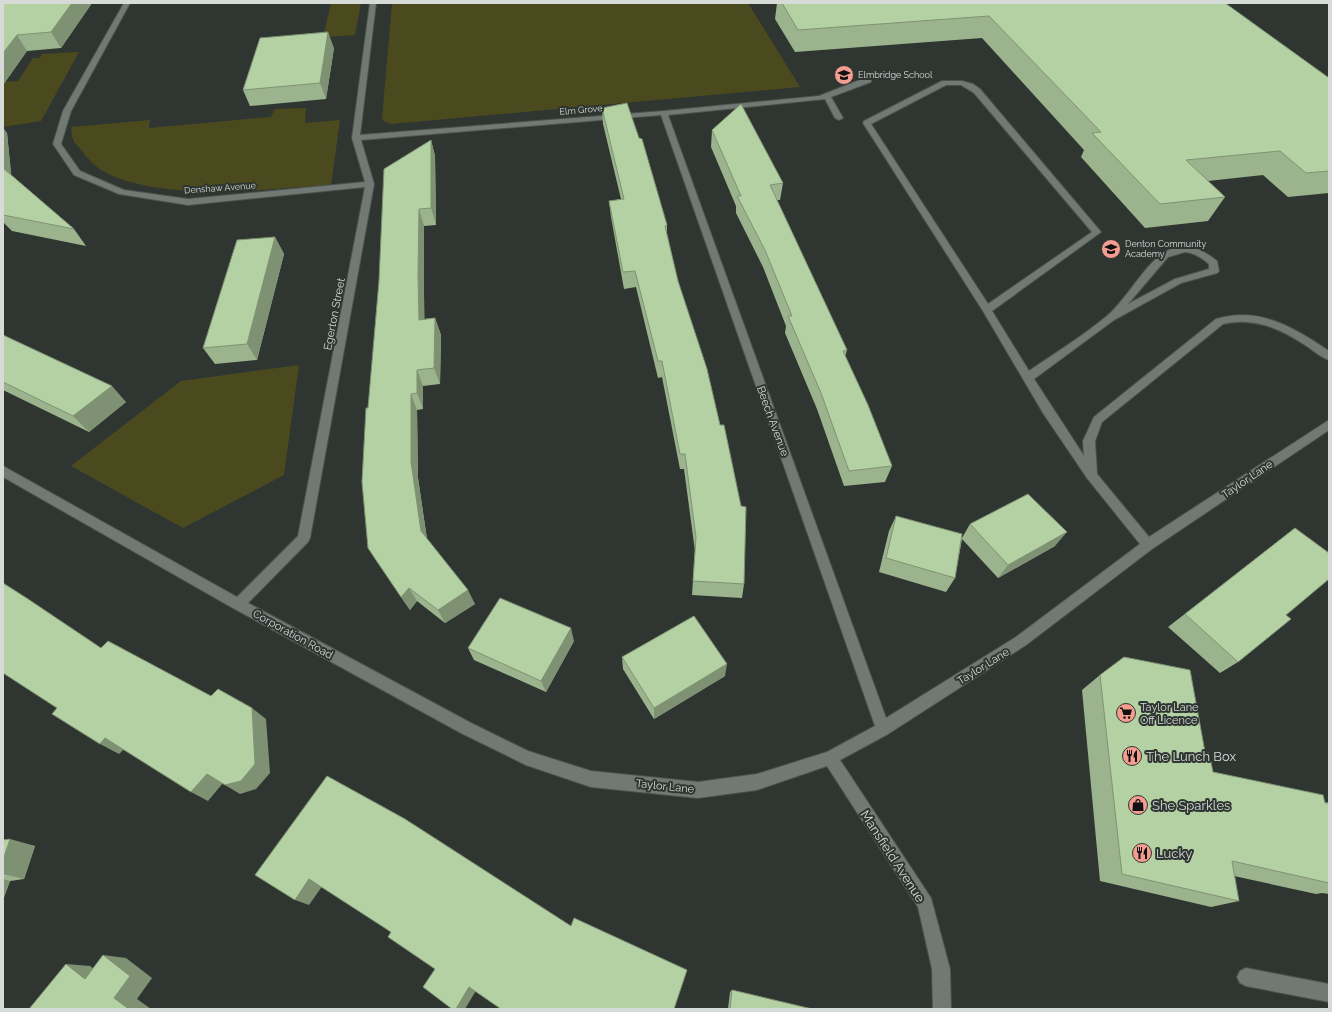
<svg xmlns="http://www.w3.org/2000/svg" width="1332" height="1012" viewBox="0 0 1332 1012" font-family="Raleway,sans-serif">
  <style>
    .green { fill: #4b4a1e }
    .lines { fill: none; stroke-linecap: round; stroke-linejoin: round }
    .minor-casing { stroke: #4c534f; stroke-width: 2 }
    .minor { fill: #717974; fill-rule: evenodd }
    .wall { fill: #9bb48d }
    .shaded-wall { fill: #7e9273 }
    .building { fill: #b4d1a4; stroke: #7e9273 }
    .labels { text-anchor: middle; stroke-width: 4; stroke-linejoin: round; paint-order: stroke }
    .far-poi-label { font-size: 9px; fill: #d6dbd8; stroke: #2f3632; text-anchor: start }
    .far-street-label { font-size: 9px; fill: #d6dbd8; stroke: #2f3632 }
    .street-label { font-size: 11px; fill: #d6dbd8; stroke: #2f3632 }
    .poi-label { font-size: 11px; fill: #d6dbd8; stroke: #2f3632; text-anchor: start }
    .near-poi-label { font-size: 13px; fill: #d6dbd8; stroke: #2f3632; text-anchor: start }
    .near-street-label { font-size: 13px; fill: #d6dbd8; stroke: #2f3632 }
  </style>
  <rect width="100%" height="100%" fill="#2f3632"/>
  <!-- green -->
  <path class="green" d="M 331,3 L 361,3 L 355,35 L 323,37 Z
    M 392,3 L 748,3 L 800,87 L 391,124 L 384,121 L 382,118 Z
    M 79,52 L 41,121 L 3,127 L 3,104 L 5,101 L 3,101 L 3,82 L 18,81 L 33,58 L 40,58 L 42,54 Z
    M 306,108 L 305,123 L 340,120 L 331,185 C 267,189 158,203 101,170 C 94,165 87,158 82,151 C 79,147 74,143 73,139 C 71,135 72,130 71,127 L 150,120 L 149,128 L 271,117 L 275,109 Z
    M 299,365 L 284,475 L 183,528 L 71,466 L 181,381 Z"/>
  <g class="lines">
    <!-- minor casing -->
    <g class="minor-casing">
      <path id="minor" d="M 124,3 L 130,3 L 71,111 L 61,144 L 80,171 L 124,190 L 188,199 L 365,182 L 352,138 L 370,3 L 376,3 L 360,135 L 664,111 L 819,96 L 865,78 L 871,78 L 871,82 L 831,97 L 843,118 L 839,120 L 835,118 L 825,99 L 668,115 L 886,718 L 1016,637 L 1140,544 L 1087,478 L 1043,413 L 983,311 L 863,123 L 864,121 L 942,81 L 962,81 L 973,84 L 980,89 L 1101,232 L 992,311 L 1029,371 C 1055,353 1083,336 1107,316 C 1141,287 1162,216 1217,261 L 1219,271 L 1217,273 L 1181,283 L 1114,320 L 1034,379 L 1084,456 L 1083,441 L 1094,417 L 1216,319 C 1260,306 1294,328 1329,351 L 1329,360 C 1320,357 1313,350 1305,345 C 1279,328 1254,317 1223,324 L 1102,422 L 1095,441 L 1097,474 L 1149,537 L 1329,420 L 1329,430 L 1152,549 L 1026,645 L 888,734 L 840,760 L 931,898 L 950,969 L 951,1009 L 933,1009 L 932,969 L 918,907 L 827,766 L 757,790 L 698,798 L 591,787 L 526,765 L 461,733 L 233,608 L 3,477 L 3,466 L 237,597 L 298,536 L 365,187 L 188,205 L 119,194 L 74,175 L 53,144 L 63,111 ZM 946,85 L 961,85 L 974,93 L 1092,232 L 988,304 L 871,124 ZM 661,115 L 875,726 L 827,752 L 757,774 L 698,782 L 591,771 L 528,751 L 471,723 L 248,603 L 308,542 L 310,538 L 374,184 L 361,140 ZM 1185,252 C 1195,253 1202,258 1209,264 L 1209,269 L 1175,279 L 1128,304 L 1168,257 Z
        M 1246,968 L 1329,984 L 1329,1002 L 1246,986 L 1240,983 L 1237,977 L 1240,971 Z"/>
    </g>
    <!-- minor -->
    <use href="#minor" class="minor"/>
  </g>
  <!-- wall -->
  <path class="wall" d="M 3,3 L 92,3 L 61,48 L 27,51 L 3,85 Z
    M 777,3 L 1225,3 L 1329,78 L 1329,193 L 1288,197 L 1263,175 L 1208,181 L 1225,197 L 1208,221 L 1145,228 L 1081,157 L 1084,150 L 982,38 L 795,52 L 775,19 Z
    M 334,48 L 326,99 L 250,106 L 243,90 Z
    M 602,108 L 667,225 L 667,235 L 744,584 L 742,598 L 692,595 L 695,551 L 684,469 L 680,469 L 662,377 L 658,378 L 636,287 L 624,289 L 611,217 L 609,201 L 621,199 L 603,124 Z
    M 3,128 L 7,133 L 11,175 L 74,229 L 86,246 L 12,231 L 3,222 Z
    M 712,130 L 783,183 L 780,200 L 777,200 L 847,350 L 845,357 L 892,466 L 885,482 L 844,486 L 817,409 L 785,333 L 786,326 L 763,267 L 736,213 L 736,206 L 711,147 Z
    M 431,140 L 435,156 L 436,225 L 424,226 L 424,319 L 435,318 L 441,335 L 440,384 L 423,386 L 423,409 L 417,410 L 418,478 L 427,539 L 475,604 L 445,623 L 417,601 L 410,610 L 377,562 L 368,548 L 368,408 Z
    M 275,237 L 284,254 L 257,360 L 215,364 L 203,348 Z
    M 3,335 L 126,402 L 89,432 L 3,390 Z
    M 896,516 L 962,538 L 970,524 L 1055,546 L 998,578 L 962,539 L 955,578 L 946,592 L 879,572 L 889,531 Z
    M 1295,528 L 1286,615 L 1238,662 L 1220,673 L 1168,627 Z
    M 574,641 L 546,692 L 474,660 L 468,648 Z
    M 622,657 L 725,676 L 654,719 L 623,669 Z
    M 1100,675 L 1205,752 L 1213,772 L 1329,803 L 1329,894 L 1322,893 L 1316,894 L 1234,876 L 1239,901 L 1211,907 L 1100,881 L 1082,690 Z
    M 3,840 L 35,846 L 24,879 L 10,881 L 3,900 Z
    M 732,990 L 812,1009 L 728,1009 L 730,992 Z"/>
  <!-- shaded-wall -->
  <path class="shaded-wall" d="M 72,3 L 92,3 L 61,48 L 51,32 Z
    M 328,32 L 334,48 L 326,99 L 320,83 Z
    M 17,35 L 27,51 L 3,85 L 3,53 Z
    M 3,128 L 7,133 L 12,181 L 3,170 Z
    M 431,140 L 435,156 L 436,225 L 431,208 Z
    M 419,209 L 424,226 L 424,293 L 425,336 L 419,320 L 418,276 Z
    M 275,237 L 284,254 L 257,360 L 247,344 Z
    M 435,318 L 441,335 L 440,384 L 434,368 Z
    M 417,370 L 423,386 L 423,409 L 417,393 Z
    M 112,386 L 126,402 L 89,432 L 73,416 Z
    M 411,394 L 417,410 L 418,478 L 428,546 L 421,531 L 411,462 Z
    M 1067,532 L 1055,546 L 998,578 L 1008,565 Z
    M 409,588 L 417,601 L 410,610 L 401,597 Z
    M 468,590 L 475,604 L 445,623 L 438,610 Z
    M 571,628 L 574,641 L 546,692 L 541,681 Z
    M 727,664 L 725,676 L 654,719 L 654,708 Z
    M 252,708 L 266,719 L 270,773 L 256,789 L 240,794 L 225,785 Z
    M 105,738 L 125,748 L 119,754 L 100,744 Z
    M 207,774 L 223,783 L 208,801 L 191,792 Z
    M 10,839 L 35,846 L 24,879 L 3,874 L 3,860 Z
    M 3,879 L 10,881 L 3,900 Z
    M 309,879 L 323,885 L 309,905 L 295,900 Z
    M 103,955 L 126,958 L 152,978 L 137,999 L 151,1009 L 129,1009 L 114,998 Z
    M 66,964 L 90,966 L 108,980 L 85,979 Z
    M 469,987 L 477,989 L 465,1009 L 456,1009 Z"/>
  <!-- building -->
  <path class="building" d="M 3,3 L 72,3 L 51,32 L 17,35 L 3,53 Z
    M 782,3 L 1225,3 L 1329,78 L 1329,171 L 1306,173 L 1280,151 L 1186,160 L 1225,197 L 1160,204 L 1092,133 L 1101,132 L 989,16 L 798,30 Z
    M 328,32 L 320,83 L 243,90 L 260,38 Z
    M 627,103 L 639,138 L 642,139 L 667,225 L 665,226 L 678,281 L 707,369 L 720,425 L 724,425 L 741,506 L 746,507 L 744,584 L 693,581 L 696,537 L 685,454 L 680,454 L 662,361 L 658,361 L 635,271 L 623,272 L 609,201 L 624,199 L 602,108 Z
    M 741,104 L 783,183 L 770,185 L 847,350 L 843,351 L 868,405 L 892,466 L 849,471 L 821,393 L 788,316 L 792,316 L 765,250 L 737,196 L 741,196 L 712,130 Z
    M 431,140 L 431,208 L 419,209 L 418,276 L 419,320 L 435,318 L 434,368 L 417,370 L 417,393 L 411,394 L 411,462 L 421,531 L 468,590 L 438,610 L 409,588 L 401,597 L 368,548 L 362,482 L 366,408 L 368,408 L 379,281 L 384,169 Z
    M 3,168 L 74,229 L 3,215 Z
    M 275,237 L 247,344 L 203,348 L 237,240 Z
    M 3,335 L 112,386 L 73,416 L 3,382 Z
    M 1028,494 L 1067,532 L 1008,565 L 970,524 Z
    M 896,516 L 962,534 L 955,578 L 886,558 Z
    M 1295,528 L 1329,553 L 1329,579 L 1286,615 L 1291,619 L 1238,662 L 1185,614 Z
    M 3,583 L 28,599 L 101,648 L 108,641 L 211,696 L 218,689 L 252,708 L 255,764 L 241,781 L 225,785 L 207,774 L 191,792 L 105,738 L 100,744 L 52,714 L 57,708 L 3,673 Z
    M 500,598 L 571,628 L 541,681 L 468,648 Z
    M 694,616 L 727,664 L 654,708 L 622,657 Z
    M 1124,657 L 1190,670 L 1205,752 L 1209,753 L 1213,772 L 1323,795 L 1325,803 L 1329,803 L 1329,883 L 1232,861 L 1239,901 L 1122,874 L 1100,675 Z
    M 327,776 L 405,819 L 571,926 L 574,918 L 687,970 L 674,1009 L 501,1009 L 469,987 L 456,1009 L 452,1009 L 423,987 L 435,969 L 388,937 L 391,932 L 309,879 L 295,900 L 255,875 Z
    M 10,839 L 3,860 L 3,840 Z
    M 103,955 L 130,976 L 114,998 L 129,1009 L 29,1009 L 66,964 L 85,979 Z
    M 732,990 L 812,1009 L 730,1009 Z"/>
  <!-- icons -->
  <defs>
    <g id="school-disc" transform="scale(1)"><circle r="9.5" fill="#f59c90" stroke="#2f3632"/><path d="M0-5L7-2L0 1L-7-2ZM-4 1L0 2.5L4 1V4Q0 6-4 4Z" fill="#111"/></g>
    <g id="supermarket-disc" transform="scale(1)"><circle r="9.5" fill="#f59c90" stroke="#2f3632"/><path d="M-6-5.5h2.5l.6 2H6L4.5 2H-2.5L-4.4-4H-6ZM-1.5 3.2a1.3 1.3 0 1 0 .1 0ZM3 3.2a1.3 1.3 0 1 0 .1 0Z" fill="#111"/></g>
    <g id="restaurant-disc" transform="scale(1)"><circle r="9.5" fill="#f59c90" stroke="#2f3632"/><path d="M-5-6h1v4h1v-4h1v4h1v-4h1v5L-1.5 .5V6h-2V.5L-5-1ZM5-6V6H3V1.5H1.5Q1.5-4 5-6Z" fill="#111"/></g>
    <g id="shop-disc" transform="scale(1)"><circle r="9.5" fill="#f59c90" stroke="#2f3632"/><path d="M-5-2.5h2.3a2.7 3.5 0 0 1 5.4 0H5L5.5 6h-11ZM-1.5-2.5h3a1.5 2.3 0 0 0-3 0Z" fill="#111"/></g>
  </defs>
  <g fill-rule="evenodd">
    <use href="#school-disc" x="844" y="75"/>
    <use href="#school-disc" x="1111" y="249"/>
    <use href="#supermarket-disc" x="1126" y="713"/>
    <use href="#restaurant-disc" x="1132" y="756"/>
    <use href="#shop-disc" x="1138" y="805"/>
    <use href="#restaurant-disc" x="1142" y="853"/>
  </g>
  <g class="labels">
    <!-- far-poi labels -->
    <g class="far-poi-label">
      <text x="858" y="78">Elmbridge School</text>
      <text x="1125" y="247">Denton Community<tspan x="1125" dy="10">Academy</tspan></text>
    </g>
    <!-- far-street labels -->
    <g class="far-street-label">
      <text transform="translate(581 110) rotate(-5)" y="3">Elm Grove</text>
      <text transform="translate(220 188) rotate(-4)" y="3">Denshaw Avenue</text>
    </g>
    <!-- street labels -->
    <g class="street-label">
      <text transform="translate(334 314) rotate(-79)" y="4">Egerton Street</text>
      <text transform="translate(773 421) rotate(70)" y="4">Beech Avenue</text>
      <text transform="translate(1247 479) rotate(-34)" y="4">Taylor Lane</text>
      <text transform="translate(293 634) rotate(29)" y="4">Corporation Road</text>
      <text transform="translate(983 666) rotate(-32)" y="4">Taylor Lane</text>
      <text transform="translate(665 786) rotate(6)" y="4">Taylor Lane</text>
    </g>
    <!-- poi labels -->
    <g class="poi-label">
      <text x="1140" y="711">Taylor Lane<tspan x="1140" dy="13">Off Licence</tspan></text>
    </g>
    <!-- near-poi labels -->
    <g class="near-poi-label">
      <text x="1146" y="761">The Lunch Box</text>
      <text x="1152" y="810">She Sparkles</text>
      <text x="1156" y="858">Lucky</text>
    </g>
    <!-- near-street labels -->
    <g class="near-street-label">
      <text transform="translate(893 856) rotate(57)" y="5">Mansfield Avenue</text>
    </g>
  </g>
  <!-- border -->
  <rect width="1332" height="1012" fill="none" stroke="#d6dbd8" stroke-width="8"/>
</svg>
